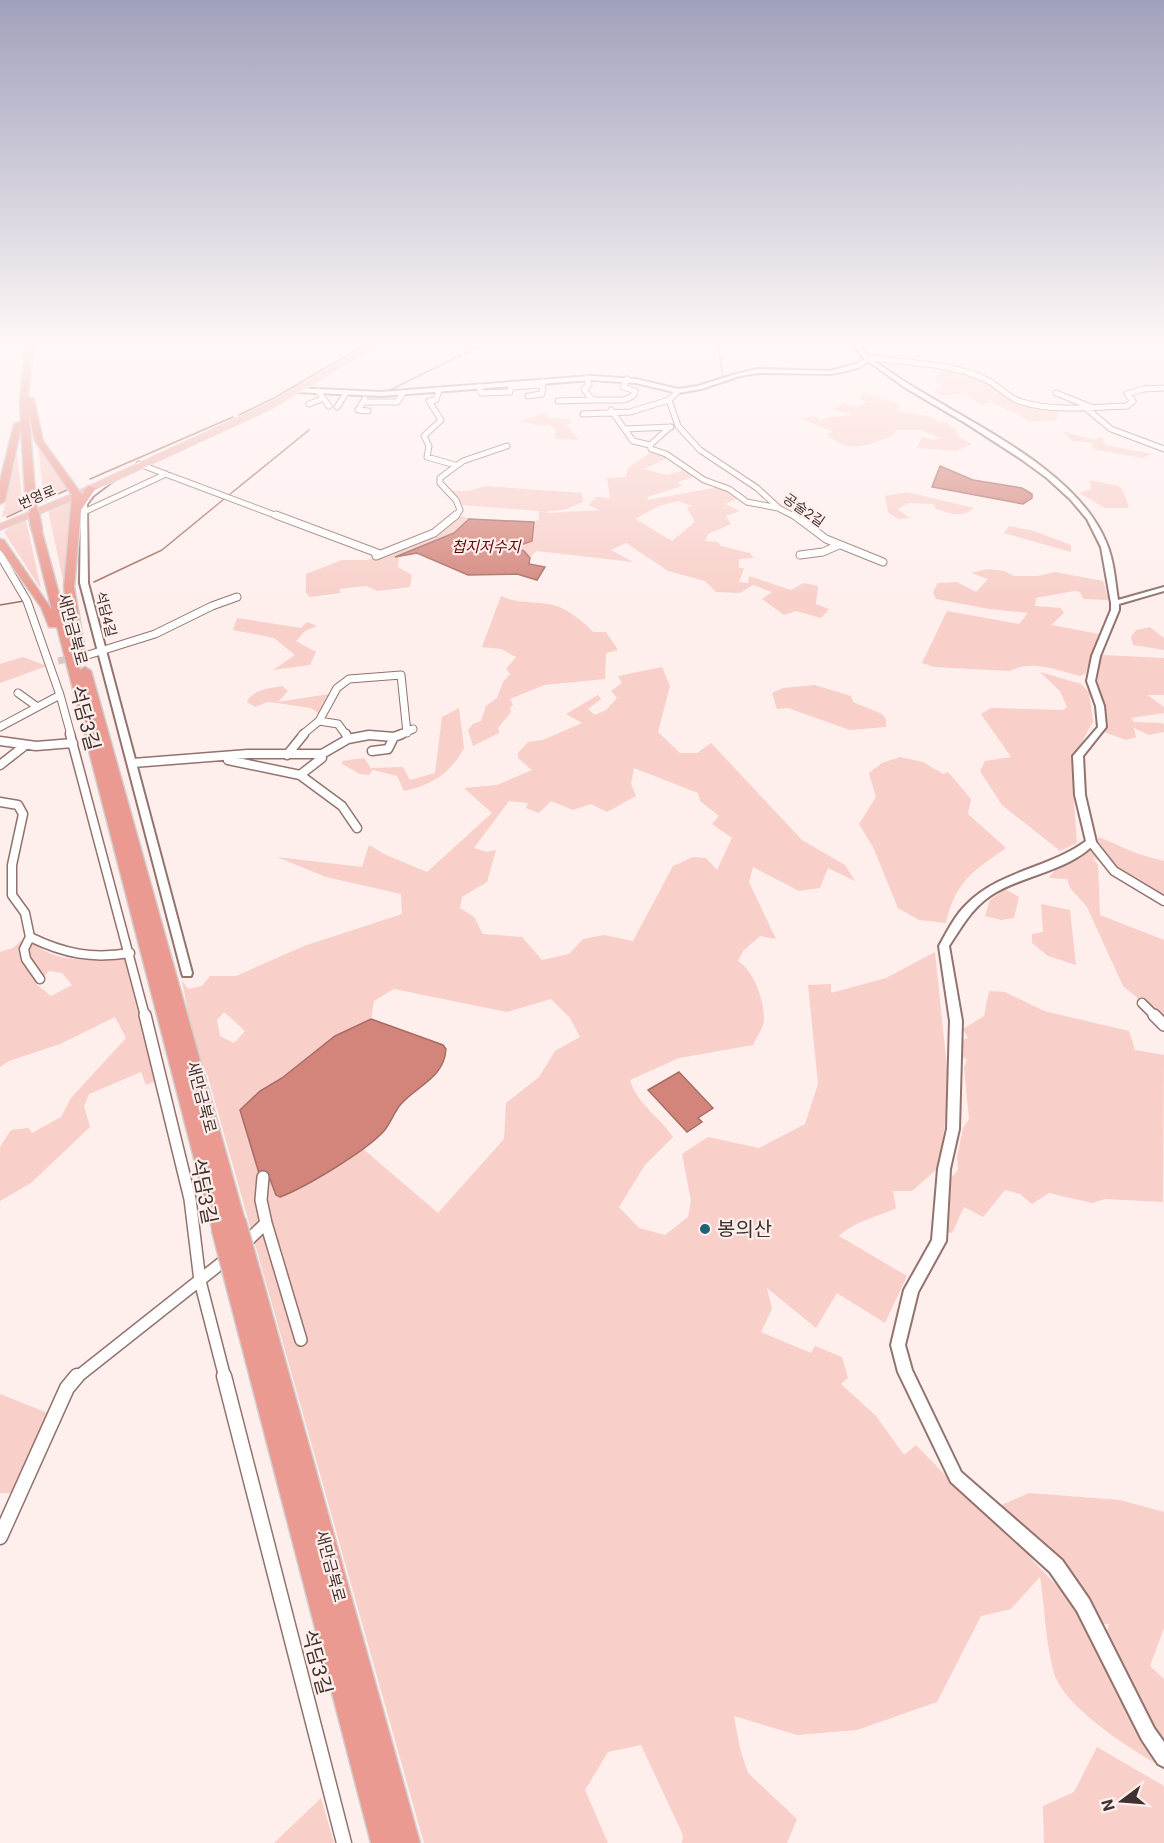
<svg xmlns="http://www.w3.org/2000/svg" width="1164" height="1843" viewBox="0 0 1164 1843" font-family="Roboto,'Noto Sans KR',sans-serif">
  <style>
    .green { fill: #f8cfc9; fill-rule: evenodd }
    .water { fill: #d4857b; stroke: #a76c64; stroke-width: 1.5 }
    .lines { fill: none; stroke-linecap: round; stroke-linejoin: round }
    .stream { stroke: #a76c64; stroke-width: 1.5 }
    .minor-tunnel { stroke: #d8c9c7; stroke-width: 7; stroke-dasharray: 7 3; stroke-linecap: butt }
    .minor-far4-casing { stroke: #93736e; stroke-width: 7 }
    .minor-far3-casing { stroke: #93736e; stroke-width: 9 }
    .minor-far2-casing { stroke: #93736e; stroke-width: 11 }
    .minor-far1-casing { stroke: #93736e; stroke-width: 14 }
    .minor-casing { stroke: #93736e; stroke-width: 17 }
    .tertiary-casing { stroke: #93736e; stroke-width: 4 }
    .primary-casing { stroke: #d1cecd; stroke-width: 2 }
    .trunk-casing { stroke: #d1cecd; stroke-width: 3 }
    .minor-far4 { stroke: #fff; stroke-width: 5 }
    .minor-far3 { stroke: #fff; stroke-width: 7 }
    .minor-far2 { stroke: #fff; stroke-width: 8 }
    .minor-far1 { stroke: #fff; stroke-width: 11 }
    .minor { stroke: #fff; stroke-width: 14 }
    .tertiary { fill: #fff; fill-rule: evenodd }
    .primary { fill: #efb3ac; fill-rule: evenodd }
    .trunk { fill: #ea9a90; fill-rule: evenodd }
    .trunk-bridge-far2-casing { stroke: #d1cecd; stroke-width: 10; stroke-linecap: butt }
    .trunk-bridge-far1-casing { stroke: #d1cecd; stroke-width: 14; stroke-linecap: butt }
    .trunk-bridge-casing { stroke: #d1cecd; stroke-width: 22; stroke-linecap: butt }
    .trunk-bridge-far2 { stroke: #ea9a90; stroke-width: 8 }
    .trunk-bridge-far1 { stroke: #ea9a90; stroke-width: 11 }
    .trunk-bridge { stroke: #ea9a90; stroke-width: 19 }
    .poi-dot { fill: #226277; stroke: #feefed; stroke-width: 2 }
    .labels { text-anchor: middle; stroke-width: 4.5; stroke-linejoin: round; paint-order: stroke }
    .far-street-label { font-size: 14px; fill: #3f312f; stroke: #feefed }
    .far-water-label { font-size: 15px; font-style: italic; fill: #660205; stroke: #feefed }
    .street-label { font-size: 16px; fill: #3f312f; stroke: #feefed }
    .near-street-label { font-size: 20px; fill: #3f312f; stroke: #feefed }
    .near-poi-label { font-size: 20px; fill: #3f312f; stroke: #feefed; text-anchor: start }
  </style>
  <rect width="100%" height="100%" fill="#feefed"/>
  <!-- green -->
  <path class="green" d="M 947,370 L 986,381 L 1017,401 L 1049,406 L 1058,414 L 1056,420 L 1029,422 L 1020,415 L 991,402 L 981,405 L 964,393 L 943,396 L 935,392 L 936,388 L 943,387 L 934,378 L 938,376 L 936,372 Z
    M 863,392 L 900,405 L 897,411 L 933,417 L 938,422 L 946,422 L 959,434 L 957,436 L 972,444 L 957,451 L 917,448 L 922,437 L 933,440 L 940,438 L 921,430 L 896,430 L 894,435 C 870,445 849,455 826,434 L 833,432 L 803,419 L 812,416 L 821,420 L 830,417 L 852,415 L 834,409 L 843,403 L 854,407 L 868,402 L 859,398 Z
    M 546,413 L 546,418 L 569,419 L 571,423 L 566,425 L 579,440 L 555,439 L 556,430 L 550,425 L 540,426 L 520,421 Z
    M 1064,432 L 1095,440 L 1100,437 L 1104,439 L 1103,442 L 1106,445 L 1152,454 L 1142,458 L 1096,450 L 1091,446 L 1093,443 L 1072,441 Z
    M 38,446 L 70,487 L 44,499 Z
    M 652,451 L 670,457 L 644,469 L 666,475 L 685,470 L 696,476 L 678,482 L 682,486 L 647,497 L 648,500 L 718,487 L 738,498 L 725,504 L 740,511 L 726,516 L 731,524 L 708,534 L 705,541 L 718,542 L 721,546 L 750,553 L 754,558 L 739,559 L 739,568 L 744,568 L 739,582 L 748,583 L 749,576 L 791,590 L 804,583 L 818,586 L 816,604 L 829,609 L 821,618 L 796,611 L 784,615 L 762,599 L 772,592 L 753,585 L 740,593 L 716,592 L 705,581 L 668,571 L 626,543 L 611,550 L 633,562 L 536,551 L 530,558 L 514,547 L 518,544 L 524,545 L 534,532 L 534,522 L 539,520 L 539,511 L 463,505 L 451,491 L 469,491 L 485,486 L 582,493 L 583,502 L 564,510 L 548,511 L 547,513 L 599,510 L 589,505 L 596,497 L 610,498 L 607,478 L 626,477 L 628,468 ZM 678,501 L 692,506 L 687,508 L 695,522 L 672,541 L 635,519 L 659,506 Z
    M 17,454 L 23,509 L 2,517 Z
    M 1090,480 L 1118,486 L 1123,490 L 1129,508 L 1105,508 L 1079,493 L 1091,489 Z
    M 907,492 L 974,508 C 962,519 950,513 936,509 L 933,504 L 910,503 L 897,509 L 910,518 L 898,519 L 888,512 L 885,496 Z
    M 73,499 L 63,580 L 48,510 Z
    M 461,516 L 474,519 L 468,520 L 454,533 L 396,556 L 399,558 L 398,567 L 412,575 L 410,587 L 378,591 L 366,586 L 339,589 L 341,593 L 310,597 L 306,593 L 306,574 L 342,560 L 367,560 L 410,548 L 446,528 Z
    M 26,520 L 41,589 L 4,532 L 11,526 Z
    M 1009,526 L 1034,531 L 1071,545 L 1071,552 L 1004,533 Z
    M 988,569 L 1004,571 L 1014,576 L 1038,576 L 1055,572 L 1103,581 L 1109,600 L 1083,599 L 1080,592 L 1075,591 L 1036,598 L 1035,606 L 1061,608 L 1064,613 L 1051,625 L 1099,634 L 1085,674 L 1080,676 C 1057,670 1032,659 1010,671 L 934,667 L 922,663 L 947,611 L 1019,624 L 1028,613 L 989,609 L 936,599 L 933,592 L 938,583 L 957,582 L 976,592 L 988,579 L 971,573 Z
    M 501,596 C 518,604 535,601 553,605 C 568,609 583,621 593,632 L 606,632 L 618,650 L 606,653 L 605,679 L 544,685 L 510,699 L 513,705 L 510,708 L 511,712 L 498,728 L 499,733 L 473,746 L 468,730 L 473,724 L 481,721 L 486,706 L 497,698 L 503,682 L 510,674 L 506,669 L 516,657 L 501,649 L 482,647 Z
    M 237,618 L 301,628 L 307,622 L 317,626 L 305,631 L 296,641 L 316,652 L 310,665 L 273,670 L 295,655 L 274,638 L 233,630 Z
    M 1150,627 L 1164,638 L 1164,650 L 1133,645 L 1131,637 L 1136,630 Z
    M 1103,655 L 1164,658 L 1164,695 L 1147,695 L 1164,707 L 1164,713 L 1131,718 L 1134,722 L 1161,723 L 1164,724 L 1164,732 L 1149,735 L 1134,728 L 1136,737 L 1126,740 L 1104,732 L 1106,718 L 1097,686 L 1100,659 Z
    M 23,657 L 47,666 L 0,683 L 0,664 Z
    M 662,667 L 670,686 L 658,732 L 680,753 L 697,753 L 711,743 L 802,840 L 845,865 L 855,881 L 828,868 L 820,888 L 799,891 L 753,867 L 749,882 L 776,939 L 760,936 L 743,951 L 738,961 C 754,971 764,1000 764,1019 C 764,1027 756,1038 753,1045 L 679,1058 L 630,1080 C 636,1103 660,1117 673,1137 L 645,1165 L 619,1207 L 639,1228 L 665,1235 L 688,1217 L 691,1201 L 682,1154 L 708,1137 L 759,1148 L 805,1124 L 818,1084 L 808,985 L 831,984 L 831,993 L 886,978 L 935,952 L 949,1087 L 943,1139 L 937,1169 L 912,1191 L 893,1191 L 896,1208 C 877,1217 853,1222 839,1236 L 907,1276 L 885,1323 L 837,1293 L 816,1328 L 767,1288 L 772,1309 L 761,1332 L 811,1353 L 815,1346 L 842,1357 L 848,1378 L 841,1384 L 876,1416 L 904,1455 L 916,1445 L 949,1479 L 1026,1549 L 1034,1562 L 1065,1594 L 1074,1581 L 999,1506 L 1029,1493 L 1120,1500 L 1164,1512 L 1164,1628 L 1150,1666 L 1164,1679 L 1164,1741 L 1109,1651 L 1105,1638 L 1109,1624 L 1087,1624 L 1108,1676 L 1160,1766 C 1129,1748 1064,1707 1054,1673 C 1045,1642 1045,1608 1040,1577 L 1011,1609 L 981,1616 L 937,1702 L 857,1730 L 797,1735 L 734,1716 L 740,1749 L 748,1773 L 797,1819 L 787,1843 L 682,1843 L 683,1835 L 641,1745 L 608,1752 L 585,1790 L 608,1843 L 424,1843 L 208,1077 L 193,1040 L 182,980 L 188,989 L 202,986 L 210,976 L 236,976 L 304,946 L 402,914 L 401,894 L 326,877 L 277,857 L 362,867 L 369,845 L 384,854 L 427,872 L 492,813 L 464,788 L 497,785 L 532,770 L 518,758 L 518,753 L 528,742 L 543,740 L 582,723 L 566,714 L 598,695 L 601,699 L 588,709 L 595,715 L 606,710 L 617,698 L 611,691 L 622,683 L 618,676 ZM 634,768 L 698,793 L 700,801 L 719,816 L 712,824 L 732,838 L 717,870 L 706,858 L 693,857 L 673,866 L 633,941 L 604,935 L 583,939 L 569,954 L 542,960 L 522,937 L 483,934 L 474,917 L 460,908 L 462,897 L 487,882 L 496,850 L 487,852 L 474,848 L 509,801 L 528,803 L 526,808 L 539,813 L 551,801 L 573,810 L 591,804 L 607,812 L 636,796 L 631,784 ZM 394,989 L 507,1012 L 551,999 L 570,1018 L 580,1037 L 555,1051 L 539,1077 L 506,1103 L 504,1139 L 438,1213 L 362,1148 L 305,1186 L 280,1197 L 276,1195 L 240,1110 L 260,1091 L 282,1078 L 335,1036 L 371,1019 L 374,1001 ZM 224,1012 L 245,1031 L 234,1043 L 220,1036 L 217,1020 Z
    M 1040,672 L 1081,684 L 1089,692 L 1093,722 C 1066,766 1074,794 1077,843 L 1060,851 L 1002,805 L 980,771 L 985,761 L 1011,757 L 981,714 L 991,708 L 1063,710 L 1067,707 L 1060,691 Z
    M 815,685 L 851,696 L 853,702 L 882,714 L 886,719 L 886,727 L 850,730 L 788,708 L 777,709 L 772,693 L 783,688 Z
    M 282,686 L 288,691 L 278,702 L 329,694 L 319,714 L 311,708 L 277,703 L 267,702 L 255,707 L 247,702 C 252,690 270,688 282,686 Z
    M 459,708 L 464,748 C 451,773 432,785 404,791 L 397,776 L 373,770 L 369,775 L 360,774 L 342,764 L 342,761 L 364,758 L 371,768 L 403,767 L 410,780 L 435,773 L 442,717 Z
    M 900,757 L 923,762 L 943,774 L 948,772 L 971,799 L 968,814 L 1006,848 C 973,871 955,882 946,923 L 919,920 L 898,908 L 873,847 L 859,824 L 876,797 L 869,773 L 882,763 Z
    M 1099,837 L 1138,854 L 1164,861 L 1164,897 L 1092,857 L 1098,865 L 1100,915 L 1164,940 L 1164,1020 L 1123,986 L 1087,907 L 1070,888 L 1067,879 L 1049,878 C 1057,866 1077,848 1093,850 Z
    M 1005,889 L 1019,897 L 1014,918 L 1001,920 L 985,916 L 990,900 Z
    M 1041,904 L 1070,910 L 1076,965 L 1048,956 L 1032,943 L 1032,934 L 1043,932 Z
    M 27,936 C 51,966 93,960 126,957 L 128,973 L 156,1081 L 146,1085 L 141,1072 L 89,1094 L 84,1106 L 90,1127 L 31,1183 L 0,1201 L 0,1147 L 11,1130 L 28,1128 L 32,1133 L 61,1117 L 71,1098 L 126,1038 L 115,1017 L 60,1044 L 9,1061 L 0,1067 L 0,952 L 13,948 ZM 49,971 L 62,973 L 72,985 L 51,996 L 36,984 Z
    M 989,991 L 1005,992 L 1044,1011 L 1129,1031 L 1135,1050 L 1164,1055 L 1163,1202 L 1105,1199 L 1092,1203 L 1049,1193 L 1032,1204 L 1020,1194 L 1005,1190 L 983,1217 L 964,1207 L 952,1233 L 945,1232 L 935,1196 L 958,1170 L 957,1157 L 963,1128 L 969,1119 L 964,1067 L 967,1060 L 947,1045 L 968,1038 L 963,1029 L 984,1016 Z
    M 0,1394 L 48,1413 L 12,1493 L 0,1493 Z
    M 1097,1747 L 1164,1786 L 1164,1843 L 1044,1843 L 1043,1806 L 1074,1792 Z
    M 321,1798 L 334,1843 L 274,1843 Z"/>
  <!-- water -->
  <path class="water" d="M 940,466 L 973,480 L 1022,488 L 1032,494 L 1032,498 L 1023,504 L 932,487 Z
    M 469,519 L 534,522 L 532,541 L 515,547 L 524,551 L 530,558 L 529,564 L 545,567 L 537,580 L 517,574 L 468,575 L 417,553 L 395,557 L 454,533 Z
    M 371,1019 L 443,1045 L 446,1049 C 444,1078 418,1085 401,1104 C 394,1112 391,1123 384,1131 C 366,1151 306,1187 280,1197 L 276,1195 L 268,1174 L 259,1173 L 240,1110 L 260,1091 L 282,1078 L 335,1036 Z
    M 679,1072 L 713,1108 L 698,1118 L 702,1122 L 687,1132 L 648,1090 Z"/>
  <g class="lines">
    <!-- stream -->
    <path class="stream" d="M 718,346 L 719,355
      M 357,349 L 362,346
      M 465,353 L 478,346
      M 720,357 L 723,378
      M 386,392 L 461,355
      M 239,415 L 274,398 L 354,351
      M 90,479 L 233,417
      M 229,495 L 309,430
      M 36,504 L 69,489
      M 7,517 L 31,506
      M 94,582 L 162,550 L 224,499
      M 0,605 L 24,601"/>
    <!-- minor-tunnel -->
    <path class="minor-tunnel" d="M 58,661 L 88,655"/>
    <!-- minor-far4 casing -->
    <g class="minor-far4-casing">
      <path id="minor-far4" d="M 870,358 C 908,363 952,363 987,380 C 999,386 1009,399 1022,402 C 1054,412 1094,407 1127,406 L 1133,401 L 1127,394 L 1143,389 L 1164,388
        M 479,386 L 481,393 L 510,392 L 511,387 L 541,385
        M 439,390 L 436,400 L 429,401 L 441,420 L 424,436 L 429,446 L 427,457 L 455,465
        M 318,391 L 329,406
        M 678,391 L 669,400 L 678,426 L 700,450 L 757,488 L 780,509 L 796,517
        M 1056,393 L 1091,407
        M 528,396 L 542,394 L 543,381
        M 365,399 L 358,410 L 368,411
        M 592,400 L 624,400 L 633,396 L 635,391 L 623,387 L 627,379
        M 558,401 L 592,400 L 584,389 L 589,385 L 587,378
        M 363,402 L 397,402 L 403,393
        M 309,404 L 322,399
        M 337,407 L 346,393
        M 1086,408 L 1111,429 L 1164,449
        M 611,410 L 633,441 L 650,445
        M 583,414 L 630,412 L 669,400
        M 670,427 L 650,445 L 651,449 L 666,454 L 704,480 L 729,489 L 747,502 L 778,508
        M 625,429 L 671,427
        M 139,464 L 280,517
        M 84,512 L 166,474
        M 455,517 L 460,510 L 456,500 L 440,483 L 440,478 L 463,461 L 507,446"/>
    </g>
    <!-- minor-far3 casing -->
    <g class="minor-far3-casing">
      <path id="minor-far3" d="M 276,515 L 380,554
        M 794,515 L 826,539 L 883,562
        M 0,555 L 27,601 L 60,695 L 71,735
        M 800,555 L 823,552 L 839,545
        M 376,556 L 434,533 L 456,515
        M 88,655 L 155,634 L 212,606 L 237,597
        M 18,693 L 36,706
        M 319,721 L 338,724 L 346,735
        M 0,727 L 60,695
        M 302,735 L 319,721 L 337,688 L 349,679 L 401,675 L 407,733
        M 399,735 L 413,729"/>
    </g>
    <!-- minor-far2 casing -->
    <g class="minor-far2-casing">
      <path id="minor-far2" d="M 70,734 L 145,1016
        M 346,734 L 348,739
        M 0,741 L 36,746 L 73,743
        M 372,751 L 388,749 L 394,737
        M 322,754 L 322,758 L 300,775 L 342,806 L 357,828
        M 287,755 L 304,734
        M 228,760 L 300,775
        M 133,763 L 248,754 L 322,754 L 348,739 L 369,735 L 394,737 L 402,734
        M 0,765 L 23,747
        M 0,802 L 18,805 L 23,814 L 12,865 L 12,895 L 25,913 L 30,937 L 24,949 L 26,959 L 40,979
        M 1091,842 L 1114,871 L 1164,901
        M 30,937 C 65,954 92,959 130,953
        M 1142,1003 L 1155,1016"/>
    </g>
    <!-- minor-far1 casing -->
    <g class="minor-far1-casing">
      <path id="minor-far1" d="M 145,1015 L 190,1199 L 200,1281 L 225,1378
        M 1154,1015 L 1164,1025
        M 263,1177 L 261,1200 L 266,1223
        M 242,1246 L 266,1223 L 301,1340
        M 76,1378 L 229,1257"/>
    </g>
    <!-- minor casing -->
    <g class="minor-casing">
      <path id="minor" d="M 224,1376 L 344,1843
        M 0,1537 L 67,1388 L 77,1376"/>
    </g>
    <!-- tertiary casing -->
    <g class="tertiary-casing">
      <path id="tertiary" d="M 854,346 L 859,346 L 869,357 L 872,357 L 872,359 C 941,413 1071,458 1106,542 C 1114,560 1115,581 1118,600 L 1164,587 L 1164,591 L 1119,604 L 1119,610 L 1100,656 L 1095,681 L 1104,706 L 1106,727 L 1083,756 L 1085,795 L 1096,842 C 1071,871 1021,875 990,896 C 971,909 961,928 949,946 L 962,1021 L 959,1129 L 950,1169 L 946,1241 L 918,1292 L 905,1345 L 912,1370 L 961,1472 L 1062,1560 L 1089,1599 L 1154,1728 L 1164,1742 L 1164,1767 L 1158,1764 L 1142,1740 L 1077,1611 L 1050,1572 L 951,1482 L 898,1372 L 891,1345 L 904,1290 L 932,1240 L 938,1169 L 947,1129 L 950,1021 L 939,946 C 947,932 955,915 967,904 C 999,871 1050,868 1086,841 L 1075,795 L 1073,756 L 1098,727 L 1096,706 L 1087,681 L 1092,656 L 1111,610 L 1111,603 L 1101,547 L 1087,519 L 1070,499 L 1047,478 L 1021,459 L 967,424 L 904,387 L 868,361 L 860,367 L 846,371 L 830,374 L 758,373 L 740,376 L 701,389 L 678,393 L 636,383 L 592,380 L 381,396 L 295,392 L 292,390 L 295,388 L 381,392 L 592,376 L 636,379 L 678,389 L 698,386 L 736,374 L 758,369 L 830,371 L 856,364 L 865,359 Z
        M 109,479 L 114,480 L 93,496 L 87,504 L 88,583 L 192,973 L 191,976 L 183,976 L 182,973 L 80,583 L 81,504 L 89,494 Z"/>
    </g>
    <!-- primary casing -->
    <g class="primary-casing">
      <path id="primary" d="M 368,346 L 377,346 L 271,409 L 80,497 L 0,530 L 0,524 L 74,493 L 265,405 Z"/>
    </g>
    <!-- trunk casing -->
    <g class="trunk-casing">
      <path id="trunk" d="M 25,346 L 33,346 L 28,397 L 34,399 L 43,441 L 82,495 L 88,486 L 96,488 L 81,510 L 74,587 L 85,652 L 83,654 L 76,655 L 80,670 L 85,667 L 91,671 L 245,1221 L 243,1227 L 236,1230 L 230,1227 L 228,1234 L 221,1237 L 214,1234 L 212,1228 L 57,627 L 49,627 L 41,607 L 0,549 L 0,539 L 4,540 L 52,610 L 32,530 L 41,528 L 71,638 L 64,587 L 72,495 L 35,441 L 29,415 L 35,492 L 30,495 L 25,492 L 21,428 L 5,501 L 0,504 L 0,481 L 14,424 L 21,422 L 20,401 Z
        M 249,1258 L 256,1261 L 259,1267 L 420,1843 L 371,1843 L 223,1274 L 226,1268 L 233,1265 L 239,1267 L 242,1261 Z"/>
    </g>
    <!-- minor-far4 -->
    <use href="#minor-far4" class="minor-far4"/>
    <!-- minor-far3 -->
    <use href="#minor-far3" class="minor-far3"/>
    <!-- minor-far2 -->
    <use href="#minor-far2" class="minor-far2"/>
    <!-- minor-far1 -->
    <use href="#minor-far1" class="minor-far1"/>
    <!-- minor -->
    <use href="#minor" class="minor"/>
    <!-- tertiary -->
    <use href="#tertiary" class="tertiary"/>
    <!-- primary -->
    <use href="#primary" class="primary"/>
    <!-- trunk -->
    <use href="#trunk" class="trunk"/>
    <!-- trunk-bridge-far2 casing -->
    <g class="trunk-bridge-far2-casing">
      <path id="trunk-bridge-far2" d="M 30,492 L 35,517"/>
    </g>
    <!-- trunk-bridge-far1 casing -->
    <g class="trunk-bridge-far1-casing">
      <path id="trunk-bridge-far1" d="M 34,515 L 37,530"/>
    </g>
    <!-- trunk-bridge casing -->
    <g class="trunk-bridge-casing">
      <path id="trunk-bridge" d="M 236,1221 L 249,1267
        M 221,1228 L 233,1274"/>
    </g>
    <!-- trunk-bridge-far2 -->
    <use href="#trunk-bridge-far2" class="trunk-bridge-far2"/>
    <!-- trunk-bridge-far1 -->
    <use href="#trunk-bridge-far1" class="trunk-bridge-far1"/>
    <!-- trunk-bridge -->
    <use href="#trunk-bridge" class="trunk-bridge"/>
  </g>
  <!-- sky -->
  <linearGradient id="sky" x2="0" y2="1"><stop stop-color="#a0a1bc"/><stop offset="0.57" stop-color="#fff8f7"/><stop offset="1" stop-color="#fff8f7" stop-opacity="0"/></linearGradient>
  <rect width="1164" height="605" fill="url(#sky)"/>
  <!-- markers -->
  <circle class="poi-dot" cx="705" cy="1229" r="6"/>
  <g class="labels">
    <!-- far-street labels -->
    <g class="far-street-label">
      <text transform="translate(37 497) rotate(-23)" y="5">번영로</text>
      <text transform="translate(804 510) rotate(35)" y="5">공술2길</text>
      <text transform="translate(106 614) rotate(76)" y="5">석담4길</text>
    </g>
    <!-- far-water labels -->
    <g class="far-water-label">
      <text x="486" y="552">첩지저수지</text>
    </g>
    <!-- street labels -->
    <g class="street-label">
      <text transform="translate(73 629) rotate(75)" y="6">새만금북로</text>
      <text transform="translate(202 1097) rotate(75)" y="6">새만금북로</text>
      <text transform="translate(331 1566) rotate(75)" y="6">새만금북로</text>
    </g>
    <!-- near-street labels -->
    <g class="near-street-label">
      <text transform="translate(85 718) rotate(75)" y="7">석담3길</text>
      <text transform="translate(204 1191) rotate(79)" y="7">석담3길</text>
      <text transform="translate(317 1662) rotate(75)" y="7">석담3길</text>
    </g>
    <!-- near-poi labels -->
    <g class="near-poi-label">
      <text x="717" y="1236">봉의산</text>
    </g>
  </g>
  <!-- north arrow -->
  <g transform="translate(1122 1801) rotate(254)" stroke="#feefed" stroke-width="4.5" paint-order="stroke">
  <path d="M0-4.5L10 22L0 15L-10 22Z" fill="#3f312f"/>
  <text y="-9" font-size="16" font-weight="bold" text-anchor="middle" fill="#3f312f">N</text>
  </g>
</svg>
